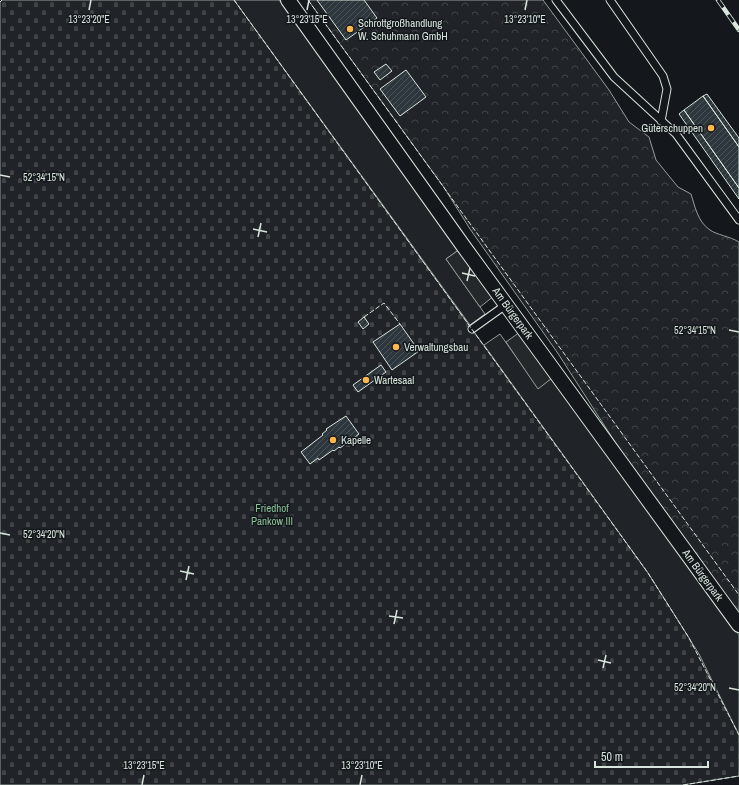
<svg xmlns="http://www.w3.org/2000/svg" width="739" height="785" viewBox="0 0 739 785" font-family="'Archivo Narrow',sans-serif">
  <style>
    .grass { fill: #202428; stroke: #939e99 }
    .forest { fill: url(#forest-crowns); stroke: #939e99 }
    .cemetery { fill: url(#cemetery-stones); stroke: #939e99 }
    .parking { fill: #24282b; stroke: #939e99 }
    .building { fill: url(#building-hatch); stroke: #d8e6dc }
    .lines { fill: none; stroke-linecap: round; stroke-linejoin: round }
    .lane-casing { stroke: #d8e6dc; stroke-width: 9 }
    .street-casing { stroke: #d8e6dc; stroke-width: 16 }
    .lane { stroke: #14181c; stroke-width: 7 }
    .street { stroke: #14181c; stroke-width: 14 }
    .rail-casing { stroke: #d8e6dc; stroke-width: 4.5 }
    .rail { stroke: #14181c; stroke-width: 3; stroke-dasharray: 9; stroke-linecap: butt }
    .fence { stroke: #d8e6dc; stroke-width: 1; stroke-dasharray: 5 2; stroke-linecap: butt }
    .ticks { fill: none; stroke: #d8e6dc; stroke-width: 1.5 }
    .poi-dot { fill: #ffb74d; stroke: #14181c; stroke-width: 1.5 }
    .labels { text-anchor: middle; stroke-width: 3; stroke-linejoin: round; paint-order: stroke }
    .poi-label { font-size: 11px; fill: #d8e6dc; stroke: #14181c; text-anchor: start }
    .street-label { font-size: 11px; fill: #d8e6dc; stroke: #14181c }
    .park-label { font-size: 11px; fill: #8ac095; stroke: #14181c }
    .ticks-label { font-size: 10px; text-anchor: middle; fill: #d8e6dc; stroke: #14181c; stroke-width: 3; stroke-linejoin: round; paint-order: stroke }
  </style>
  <defs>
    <pattern id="forest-crowns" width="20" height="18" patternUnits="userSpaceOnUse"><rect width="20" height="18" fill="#202428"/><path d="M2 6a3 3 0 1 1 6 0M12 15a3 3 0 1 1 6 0" fill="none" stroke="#404447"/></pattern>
    <pattern id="cemetery-stones" width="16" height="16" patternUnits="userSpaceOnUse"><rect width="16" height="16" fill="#202428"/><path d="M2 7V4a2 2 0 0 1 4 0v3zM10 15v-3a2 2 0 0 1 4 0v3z" fill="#404447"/></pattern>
    <pattern id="building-hatch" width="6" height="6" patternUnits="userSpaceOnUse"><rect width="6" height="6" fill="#2c363c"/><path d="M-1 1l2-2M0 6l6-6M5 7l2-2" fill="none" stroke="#4a5358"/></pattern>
  </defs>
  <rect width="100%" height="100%" fill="#14181c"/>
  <!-- grass -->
  <path class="grass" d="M 234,0 L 279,0 L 460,249 L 446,259 L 485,314 L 470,325 Z
    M 500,334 L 538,388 L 552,378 L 739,635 L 739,735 L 689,638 L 648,573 L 484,345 Z"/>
  <!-- forest -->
  <path class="forest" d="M 308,0 L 543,0 L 609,90 L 629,122 L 649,137 L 656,160 L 678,187 L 691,194 C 695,207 698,222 710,230 C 717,235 729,236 739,242 L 739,619 L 646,490 L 557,352 L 470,229 L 443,186 Z"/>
  <!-- cemetery -->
  <path class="cemetery" d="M 2,0 L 234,0 L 582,481 L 648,573 L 674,614 L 699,654 L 739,735 L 739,776 L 683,785 L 0,785 L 0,2 Z"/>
  <!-- parking -->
  <path class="parking" d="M 460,249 L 494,296 L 480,307 L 446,259 Z
    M 520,332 L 552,378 L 538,389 L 506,342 Z"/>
  <!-- building -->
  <path class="building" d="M 317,0 L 364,0 L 377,18 L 346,40 Z
    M 386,64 L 392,71 L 380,80 L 374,72 Z
    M 406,70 L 426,97 L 400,116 L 380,89 Z
    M 707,94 L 739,138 L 739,147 L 703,96 Z
    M 703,96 L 739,147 L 739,188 L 684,110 Z
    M 684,110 L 739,188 L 739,199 L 679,114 Z
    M 364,317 L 369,324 L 363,329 L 358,322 Z
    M 400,324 L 419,351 L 392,370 L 373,342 Z
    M 381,365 L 386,372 L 358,392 L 353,385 Z
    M 346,416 L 359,434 L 340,448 L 339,447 L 334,451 L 333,450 L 319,460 L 318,458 L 310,464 L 301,452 L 323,435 L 322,434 L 327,430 L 326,429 Z"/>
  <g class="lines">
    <!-- lane casing -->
    <g class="lane-casing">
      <path id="lane" d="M 556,0 L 614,77 L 676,134 L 739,220
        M 610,0 L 663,76 L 667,89 L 661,121
        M 472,329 L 507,304"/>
    </g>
    <!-- street casing -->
    <g class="street-casing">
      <path id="street" d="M 288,0 L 464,247 L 739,625"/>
    </g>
    <!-- lane -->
    <use href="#lane" class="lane"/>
    <!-- street -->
    <use href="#street" class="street"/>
    <!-- rail casing -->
    <g class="rail-casing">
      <path id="rail" d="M 718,0 L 739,30"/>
    </g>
    <!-- rail -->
    <use href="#rail" class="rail"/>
    <!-- fence -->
    <path class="fence" d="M 234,0 L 648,573 L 689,638 L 739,735
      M 308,0 L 739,595
      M 0,2 L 2,0
      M 364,317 L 384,303 L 400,324
      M 683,785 L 739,776"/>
  </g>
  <!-- ticks -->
  <path class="ticks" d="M 89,10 L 91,0M 307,10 L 309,0M 525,10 L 527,0M 0,175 L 10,177M 253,229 L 267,232M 258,237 L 261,223M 462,273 L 475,276M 467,281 L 470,268M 729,330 L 739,332M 0,533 L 10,535M 180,571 L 194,574M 186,580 L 189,566M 389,616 L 403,618M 394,624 L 397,610M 598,660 L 611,663M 603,668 L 606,655M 729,688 L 739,690M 142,785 L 144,775M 360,785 L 362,775"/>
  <!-- markers -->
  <g class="poi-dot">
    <circle cx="350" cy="29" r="4"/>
    <circle cx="711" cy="128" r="4"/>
    <circle cx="396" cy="347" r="4"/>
    <circle cx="366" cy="380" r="4"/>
    <circle cx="333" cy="440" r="4"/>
  </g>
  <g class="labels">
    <!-- poi labels -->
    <g class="poi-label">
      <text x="358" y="27">Schrottgroßhandlung<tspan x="358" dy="13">W. Schuhmann GmbH</tspan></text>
      <text x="703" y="132" text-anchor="end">Güterschuppen</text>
      <text x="404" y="351">Verwaltungsbau</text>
      <text x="374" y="384">Wartesaal</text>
      <text x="341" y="444">Kapelle</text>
    </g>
    <!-- street labels -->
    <g class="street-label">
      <text transform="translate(513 313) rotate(54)" y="4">Am Bürgerpark</text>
      <text transform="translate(703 575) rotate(54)" y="4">Am Bürgerpark</text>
    </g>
    <!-- park labels -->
    <g class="park-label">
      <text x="272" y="512">Friedhof<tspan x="272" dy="13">Pankow III</tspan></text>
    </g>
  </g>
  <g class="ticks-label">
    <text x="89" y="23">13°23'20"E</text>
    <text x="307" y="23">13°23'15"E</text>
    <text x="525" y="23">13°23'10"E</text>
    <text x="44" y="181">52°34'15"N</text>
    <text x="695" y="334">52°34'15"N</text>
    <text x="44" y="538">52°34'20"N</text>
    <text x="695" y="691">52°34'20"N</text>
    <text x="144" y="769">13°23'15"E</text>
    <text x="362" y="769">13°23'10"E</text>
  </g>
  <!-- scale -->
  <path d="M595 761v6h113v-6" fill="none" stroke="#d8e6dc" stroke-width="2"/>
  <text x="601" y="761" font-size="12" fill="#d8e6dc" stroke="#14181c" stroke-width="3" paint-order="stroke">50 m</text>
</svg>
